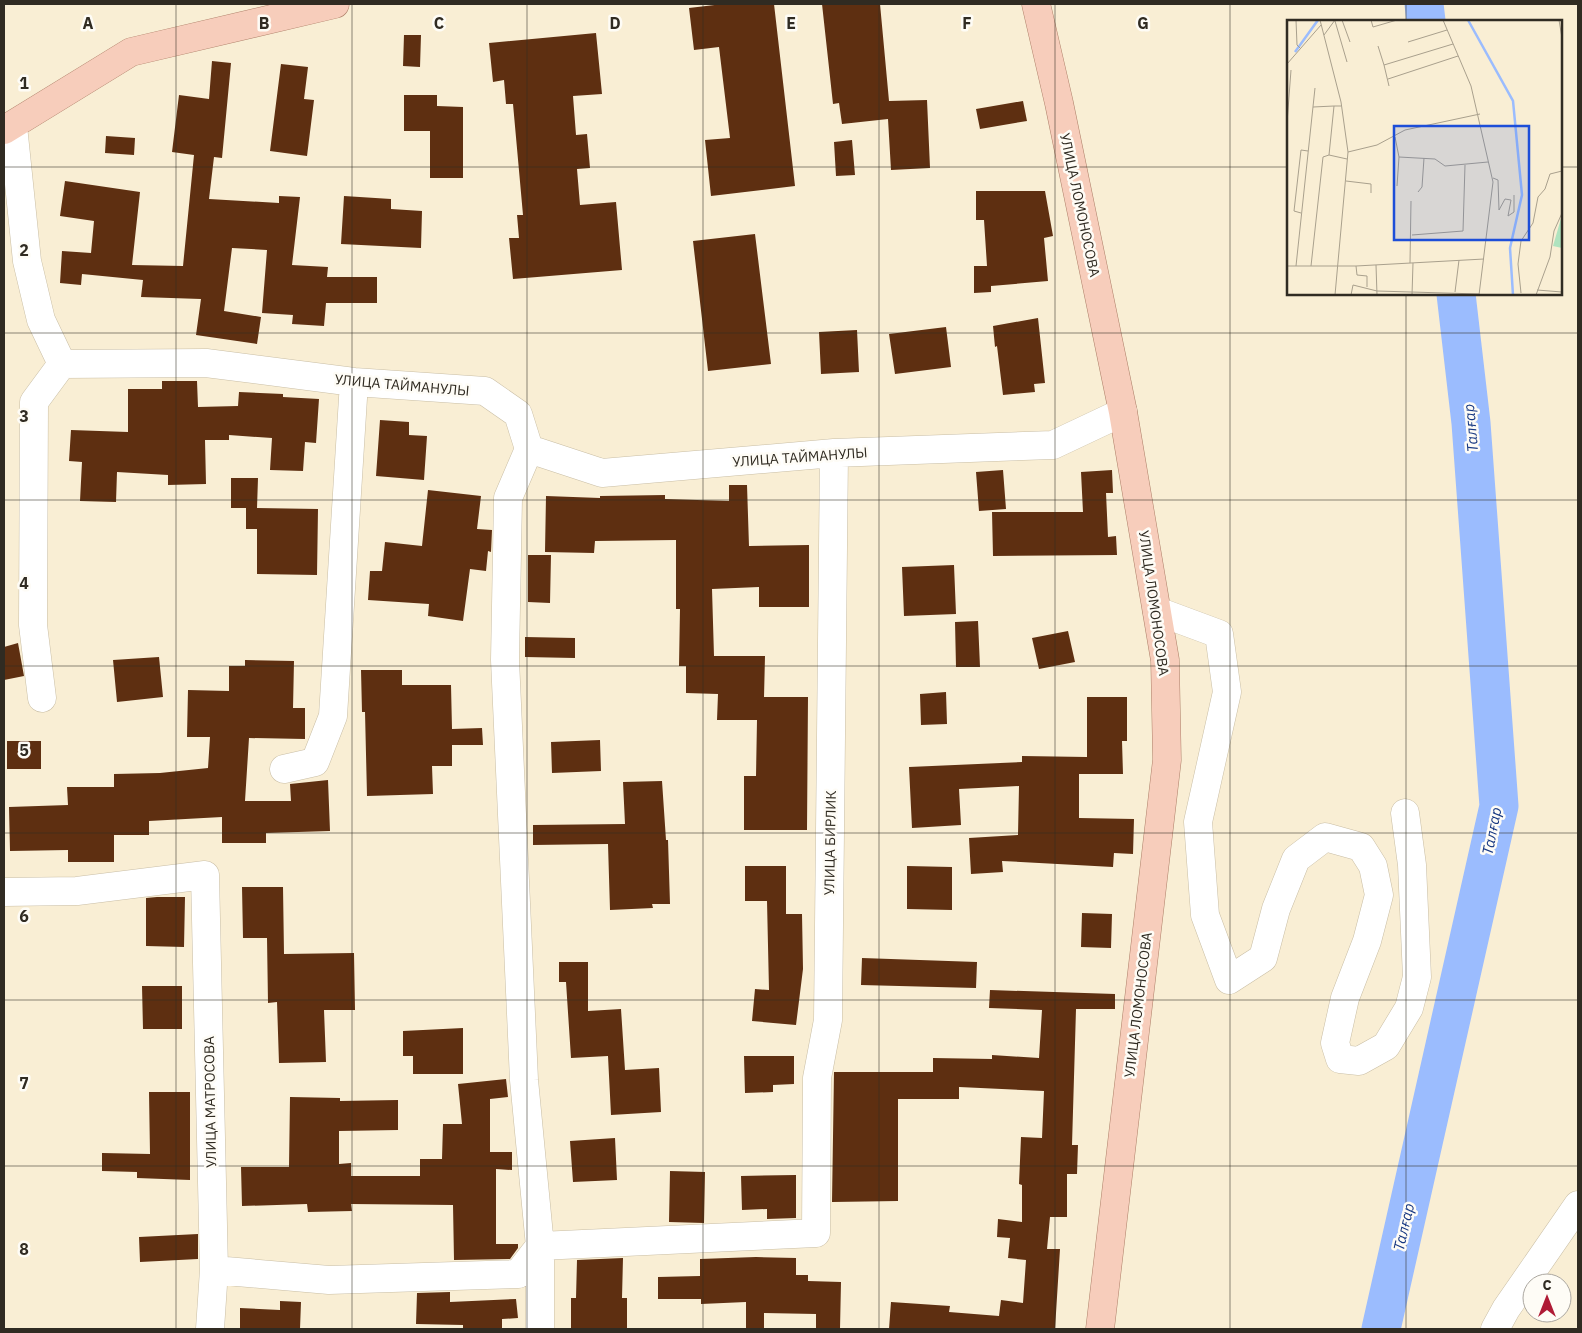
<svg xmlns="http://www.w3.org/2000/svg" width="1582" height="1333" viewBox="0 0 1582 1333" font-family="'IBM Plex Sans',sans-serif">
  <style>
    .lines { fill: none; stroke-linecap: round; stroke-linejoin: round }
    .river { stroke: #9bbcfe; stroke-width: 39 }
    .building { fill: #5e2f11 }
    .minor-casing { stroke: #c9bea5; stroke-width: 29 }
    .major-casing { stroke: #ad7f68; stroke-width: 29 }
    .minor { stroke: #fff; stroke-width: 28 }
    .major { stroke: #f7cdbb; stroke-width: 28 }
    .grid { fill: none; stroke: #302b22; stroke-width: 1; stroke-opacity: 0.55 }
    .labels { text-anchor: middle; stroke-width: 5; stroke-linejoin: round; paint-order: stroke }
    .street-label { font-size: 14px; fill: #302b22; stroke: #fefcf6 }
    .water-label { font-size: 15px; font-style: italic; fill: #173882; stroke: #fefcf6 }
    .inset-river { fill: none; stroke: #9bbcfe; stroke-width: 2.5 }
    .inset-road { fill: none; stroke: #a9a08d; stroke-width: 1 }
    .view { fill: #1d4ed8; fill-opacity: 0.15; stroke: #1d4ed8; stroke-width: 2.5 }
    .inset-edge { fill: none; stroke: #302b22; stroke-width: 2.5 }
    .grid-label { font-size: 16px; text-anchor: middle; font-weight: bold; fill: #302b22; stroke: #fefcf6; stroke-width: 5; stroke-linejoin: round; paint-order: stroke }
  </style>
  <rect width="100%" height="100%" fill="#f9eed4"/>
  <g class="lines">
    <!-- river -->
    <path class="river" d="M 1424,4 L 1426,21
      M 1381,1329 L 1499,806 L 1471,423 L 1456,294"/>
  </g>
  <!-- building -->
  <path class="building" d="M 723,4 L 774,4 L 795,186 L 711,196 L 705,140 L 730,138 L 719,47 L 694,50 L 689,8 Z
    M 822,4 L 880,4 L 889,101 L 927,100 L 930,168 L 891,170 L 888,119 L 842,124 L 839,103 L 833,104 Z
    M 596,33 L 602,94 L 573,96 L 576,135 L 587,134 L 590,168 L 577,169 L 580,205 L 616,202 L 622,270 L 513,279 L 509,238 L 519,238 L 517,215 L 523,215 L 513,104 L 506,104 L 504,80 L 493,82 L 489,43 Z
    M 404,35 L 421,35 L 420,67 L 403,66 Z
    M 212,61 L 231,63 L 222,158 L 214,157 L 209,199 L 279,203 L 279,196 L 300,197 L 292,265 L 328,267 L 327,277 L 377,277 L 377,303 L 326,303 L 324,326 L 292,324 L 293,315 L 262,313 L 267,250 L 232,248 L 224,311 L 261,317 L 257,344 L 196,335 L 201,299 L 141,297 L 143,280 L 82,274 L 81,285 L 60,283 L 62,251 L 91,253 L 94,221 L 60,216 L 65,181 L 140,192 L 132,265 L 183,266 L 194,155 L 172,152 L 179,95 L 209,99 Z
    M 281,64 L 308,67 L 304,99 L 314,100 L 307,156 L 270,151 Z
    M 404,95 L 437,95 L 437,106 L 463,107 L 463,178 L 430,178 L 430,131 L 404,131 Z
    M 1023,101 L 1027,121 L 980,129 L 976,109 Z
    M 106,136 L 135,138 L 134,155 L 105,153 Z
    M 852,140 L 855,175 L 836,176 L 834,142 Z
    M 976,191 L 1045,191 L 1053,236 L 1044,238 L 1048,281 L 991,286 L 991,292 L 974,293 L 974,266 L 987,266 L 984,220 L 976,220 Z
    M 344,196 L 391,199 L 391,209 L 422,211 L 421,248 L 341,244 Z
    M 755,234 L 771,364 L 708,371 L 693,241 Z
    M 1038,318 L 1045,383 L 1034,384 L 1035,392 L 1003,395 L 997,346 L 995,347 L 993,326 Z
    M 946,327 L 951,367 L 895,374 L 889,334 Z
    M 857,330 L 859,372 L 821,374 L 819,332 Z
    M 162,381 L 197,381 L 198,407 L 238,406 L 239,392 L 283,394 L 283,397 L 319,399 L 316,443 L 305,442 L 303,471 L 270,470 L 272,438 L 229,435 L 229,440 L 205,440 L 206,484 L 168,485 L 168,475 L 117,472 L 116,502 L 80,501 L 82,462 L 69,461 L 71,430 L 128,432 L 128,389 L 162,389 Z
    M 380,420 L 409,422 L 409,435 L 427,436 L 424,480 L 376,476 Z
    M 1003,470 L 1006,509 L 979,511 L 976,472 Z
    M 1112,470 L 1113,493 L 1106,493 L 1108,537 L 1116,536 L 1117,555 L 993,556 L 992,512 L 1083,512 L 1081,472 Z
    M 231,478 L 258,478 L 257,508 L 318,509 L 317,575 L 257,574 L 257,529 L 246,529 L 246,508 L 231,508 Z
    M 729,485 L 747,485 L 749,546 L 809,545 L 809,607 L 759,607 L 759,587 L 712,589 L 714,656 L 765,656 L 764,697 L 808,697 L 807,830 L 744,830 L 744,776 L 756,776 L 757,720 L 717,720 L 718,694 L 686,693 L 686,666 L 679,666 L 680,609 L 676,609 L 676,540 L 595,541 L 594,553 L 545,552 L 546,496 L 600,498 L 600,496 L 665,495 L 665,499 L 729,501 Z
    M 428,490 L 481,496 L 477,529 L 492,530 L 491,552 L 488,551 L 486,571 L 470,569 L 463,621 L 428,616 L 429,604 L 368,600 L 370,571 L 382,571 L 385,542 L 422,546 Z
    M 528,555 L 551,555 L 550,603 L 528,602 Z
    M 954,565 L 956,614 L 904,616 L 902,567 Z
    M 978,621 L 980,667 L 956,667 L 955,622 Z
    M 1068,631 L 1075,662 L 1039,669 L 1032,638 Z
    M 525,637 L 575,638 L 575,658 L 525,657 Z
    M 18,643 L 24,676 L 4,680 L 4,647 Z
    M 159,657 L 163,697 L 117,702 L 113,660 Z
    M 245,660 L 294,661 L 293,708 L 305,708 L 305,739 L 249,738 L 245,801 L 291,801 L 290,784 L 328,780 L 330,831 L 266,833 L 266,843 L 222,843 L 222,817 L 149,821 L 149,835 L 114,835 L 114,862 L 68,862 L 68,850 L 10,851 L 9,807 L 68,805 L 67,787 L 114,787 L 114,774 L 160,773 L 208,768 L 210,737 L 187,737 L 188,690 L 229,691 L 229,666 L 245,666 Z
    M 361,670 L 402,670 L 402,685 L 451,685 L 452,729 L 482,728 L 483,745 L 452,745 L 452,766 L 432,766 L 433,794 L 367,796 L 365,712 L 362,712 Z
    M 946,692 L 947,724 L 921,725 L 920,694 Z
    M 1087,697 L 1127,697 L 1127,741 L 1122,741 L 1123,774 L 1079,774 L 1079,818 L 1134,819 L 1133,854 L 1114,853 L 1113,867 L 1002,861 L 1003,872 L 971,874 L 969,838 L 1018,835 L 1019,786 L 959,789 L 961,825 L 912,828 L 909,767 L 1022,762 L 1022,756 L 1087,757 Z
    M 600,740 L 601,771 L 552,773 L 551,742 Z
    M 7,741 L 41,741 L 41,769 L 7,769 Z
    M 662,781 L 666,840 L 668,840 L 670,904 L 652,904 L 653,908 L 610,910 L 608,844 L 533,845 L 533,825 L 625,824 L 623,782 Z
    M 745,866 L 786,866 L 786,914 L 802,914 L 803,969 L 796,1025 L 752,1021 L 755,989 L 769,990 L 767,901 L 745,901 Z
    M 907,866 L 952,867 L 952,910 L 907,909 Z
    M 242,887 L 283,887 L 284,954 L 354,953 L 355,1010 L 324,1010 L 326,1062 L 279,1063 L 277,1002 L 268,1003 L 267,938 L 243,938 Z
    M 157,897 L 185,897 L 184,947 L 146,946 L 146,898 Z
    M 1082,913 L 1112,914 L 1111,948 L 1081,947 Z
    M 862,958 L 977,962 L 976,988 L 861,985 Z
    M 559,962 L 588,962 L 588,1011 L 621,1009 L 625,1070 L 659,1068 L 661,1112 L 611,1115 L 608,1056 L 571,1058 L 566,982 L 559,982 Z
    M 142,986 L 182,986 L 182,1029 L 143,1029 Z
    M 990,990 L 1115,994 L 1115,1009 L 1076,1009 L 1072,1145 L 1078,1145 L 1077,1174 L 1067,1174 L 1067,1217 L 1050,1217 L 1047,1249 L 1060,1249 L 1055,1329 L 889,1329 L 891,1302 L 950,1306 L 949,1312 L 999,1316 L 1001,1300 L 1023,1303 L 1026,1260 L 1008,1258 L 1010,1238 L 997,1237 L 998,1219 L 1022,1222 L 1022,1185 L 1019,1184 L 1021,1137 L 1042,1138 L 1044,1091 L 959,1087 L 959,1099 L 898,1099 L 898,1201 L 832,1202 L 834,1072 L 933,1072 L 933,1058 L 992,1059 L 992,1055 L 1039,1058 L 1042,1010 L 989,1008 Z
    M 463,1028 L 463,1074 L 413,1074 L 413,1056 L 403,1056 L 403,1031 Z
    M 744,1056 L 794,1056 L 794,1084 L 773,1085 L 773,1092 L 745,1093 Z
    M 506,1079 L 508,1097 L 490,1099 L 490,1152 L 512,1152 L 512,1170 L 496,1169 L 496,1244 L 518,1244 L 518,1248 L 510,1259 L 454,1260 L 453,1205 L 351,1204 L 352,1211 L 308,1212 L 307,1204 L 242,1206 L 241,1167 L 289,1167 L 290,1097 L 340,1098 L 340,1101 L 398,1100 L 398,1130 L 339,1131 L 339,1164 L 351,1163 L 351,1176 L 420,1176 L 420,1159 L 442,1159 L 443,1124 L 462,1124 L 458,1084 Z
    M 149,1092 L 190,1092 L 190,1180 L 137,1178 L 137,1172 L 102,1171 L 102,1153 L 150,1154 Z
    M 615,1138 L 617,1180 L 573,1182 L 570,1141 Z
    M 670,1171 L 705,1172 L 704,1223 L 669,1222 Z
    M 796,1175 L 796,1218 L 767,1219 L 767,1209 L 742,1210 L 741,1176 Z
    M 198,1234 L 198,1259 L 140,1262 L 139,1237 Z
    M 756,1257 L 796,1258 L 796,1275 L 808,1275 L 808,1281 L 841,1282 L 840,1329 L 816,1329 L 816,1314 L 764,1313 L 764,1329 L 746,1329 L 746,1302 L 701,1304 L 701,1299 L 658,1299 L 658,1277 L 700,1276 L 700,1259 Z
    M 623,1258 L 622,1298 L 627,1298 L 627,1329 L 571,1329 L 571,1298 L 576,1298 L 577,1260 Z
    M 450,1292 L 450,1302 L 516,1299 L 518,1318 L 502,1319 L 502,1329 L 463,1329 L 463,1325 L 416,1324 L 417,1293 Z
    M 280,1301 L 301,1302 L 300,1329 L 240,1329 L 240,1308 L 280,1310 Z"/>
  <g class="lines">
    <!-- minor casing -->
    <g class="minor-casing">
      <path id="minor" d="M 13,126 L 27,261 L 41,320 L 62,364 L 206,363 L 354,382 L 485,391 L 518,414 L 529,449 L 602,473 L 834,453 L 1053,445 L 1123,412
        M 529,449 L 508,498 L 505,660 L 524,1080 L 540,1246 L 540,1329
        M 1157,611 L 1219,634 L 1227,692 L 1198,822 L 1205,915 L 1229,980 L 1263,958 L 1276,909 L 1296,859 L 1325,837 L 1361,847 L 1373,866 L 1379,895 L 1367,941 L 1345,998 L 1335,1043 L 1340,1059 L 1359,1061 L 1386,1046 L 1409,1008 L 1417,977 L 1412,865 L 1405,813
        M 42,698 L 33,625 L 34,402 L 62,364
        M 284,769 L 315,762 L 333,716 L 354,382
        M 4,892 L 77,891 L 205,875 L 214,1270 L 210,1329
        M 214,1270 L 329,1280 L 518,1274 L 540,1246 L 816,1233 L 817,1078 L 828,1020 L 834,453
        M 1495,1329 L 1506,1309 L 1578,1205"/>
    </g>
    <!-- major casing -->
    <g class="major-casing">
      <path id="major" d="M 1036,4 L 1059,103 L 1123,412 L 1165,660 L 1167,760 L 1100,1329
        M 4,130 L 131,52 L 335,4"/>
    </g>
    <!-- minor -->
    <use href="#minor" class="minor"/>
    <!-- major -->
    <use href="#major" class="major"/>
  </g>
  <!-- grid -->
  <path class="grid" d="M 176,4 L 176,1329M 352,4 L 352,1329M 527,4 L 527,1329M 703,4 L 703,1329M 879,4 L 879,1329M 1055,4 L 1055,1329M 1230,4 L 1230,1329M 1406,4 L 1406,21M 4,167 L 1288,167M 1561,167 L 1578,167M 1406,294 L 1406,1329M 4,333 L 1578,333M 4,500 L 1578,500M 4,666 L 1578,666M 4,833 L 1578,833M 4,1000 L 1578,1000M 4,1166 L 1578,1166"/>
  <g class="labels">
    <!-- street labels -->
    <g class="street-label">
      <text transform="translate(1080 205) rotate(78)" y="5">УЛИЦА ЛОМОНОСОВА</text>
      <text transform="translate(402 385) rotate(5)" y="5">УЛИЦА ТАЙМАНУЛЫ</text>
      <text transform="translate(800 457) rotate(-4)" y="5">УЛИЦА ТАЙМАНУЛЫ</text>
      <text transform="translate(1154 603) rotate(82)" y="5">УЛИЦА ЛОМОНОСОВА</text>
      <text transform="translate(830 843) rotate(-89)" y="5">УЛИЦА БИРЛИК</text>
      <text transform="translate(1138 1005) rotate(-83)" y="5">УЛИЦА ЛОМОНОСОВА</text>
      <text transform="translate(210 1102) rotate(-91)" y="5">УЛИЦА МАТРОСОВА</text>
    </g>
    <!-- water labels -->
    <g class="water-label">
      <text transform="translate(1471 428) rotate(-95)" y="5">Талғар</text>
      <text transform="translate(1492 831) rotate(-79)" y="5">Талғар</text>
      <text transform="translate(1404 1227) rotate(-77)" y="5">Талғар</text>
    </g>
  </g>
  <!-- overview -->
  <g transform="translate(1287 20)">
    <rect width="275" height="275" fill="#f9eed4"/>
    <path d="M 275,195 L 274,218 L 275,228 L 266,226 Z" fill="#afe3bf"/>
    <path class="inset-river" d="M 181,0 L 226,81 L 235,175 L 223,228 L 226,275M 8,32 L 31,0"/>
    <path class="inset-road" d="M 9,0 L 10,25 L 13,28M 33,0 L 54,82 L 61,132M 55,0 L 63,22M 84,0 L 86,7 L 110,0M 156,0 L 184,66 L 206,162 L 192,275M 272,0 L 275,18M 48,1 L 60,42M 37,15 L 48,0M 121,22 L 160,10M 91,26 L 97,45M 0,44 L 34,5M 101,59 L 171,36M 102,66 L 97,45 L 166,24M 26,87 L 47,86M 0,103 L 4,50M 108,117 L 112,137 L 148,139 L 158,146 L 201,142M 42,135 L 47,86 L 54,86M 42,135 L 60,139M 206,158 L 211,160 L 212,190 L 218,179 L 224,180 L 221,196 L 227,192 L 227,175M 59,161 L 84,164 L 84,173M 110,166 L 112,137M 131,172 L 135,167 L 137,138M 14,193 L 7,191 L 14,130 L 21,131M 125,215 L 176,211 L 178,145M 123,243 L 124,181M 89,245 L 90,275M 0,246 L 69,246 L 197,239M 9,246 L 28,68M 24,246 L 36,137 L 42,135M 69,246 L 70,255 L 80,256 L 80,267M 250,270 L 275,272M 168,272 L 172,240M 234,273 L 231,244 L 234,221 L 246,203 L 251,177 L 258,169 L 263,154 L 275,151M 48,275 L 61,132 L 90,125 L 118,110 L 193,94M 64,275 L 66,265 L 90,271 L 192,274M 125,275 L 126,243M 249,275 L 263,237 L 267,211 L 275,193"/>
    <path class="view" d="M 107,106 L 242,106 L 242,220 L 107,220 Z"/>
    <rect width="275" height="275" class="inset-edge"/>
  </g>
  <g class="grid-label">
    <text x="88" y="29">A</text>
    <text x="264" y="29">B</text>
    <text x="439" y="29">C</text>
    <text x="615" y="29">D</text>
    <text x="791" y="29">E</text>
    <text x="967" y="29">F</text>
    <text x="1143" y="29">G</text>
    <text x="24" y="89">1</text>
    <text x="24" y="256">2</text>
    <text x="24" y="422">3</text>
    <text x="24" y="589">4</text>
    <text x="24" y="756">5</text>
    <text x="24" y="922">6</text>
    <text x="24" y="1089">7</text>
    <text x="24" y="1255">8</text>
  </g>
  <!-- border -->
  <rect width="1582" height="1333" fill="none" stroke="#302b22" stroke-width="10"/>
  <!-- north arrow -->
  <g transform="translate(1547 1298)"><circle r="24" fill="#fefcf6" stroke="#aca8a1"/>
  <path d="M0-4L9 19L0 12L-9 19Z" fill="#af1b36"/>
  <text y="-8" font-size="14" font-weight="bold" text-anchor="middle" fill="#302b22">С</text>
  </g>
</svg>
